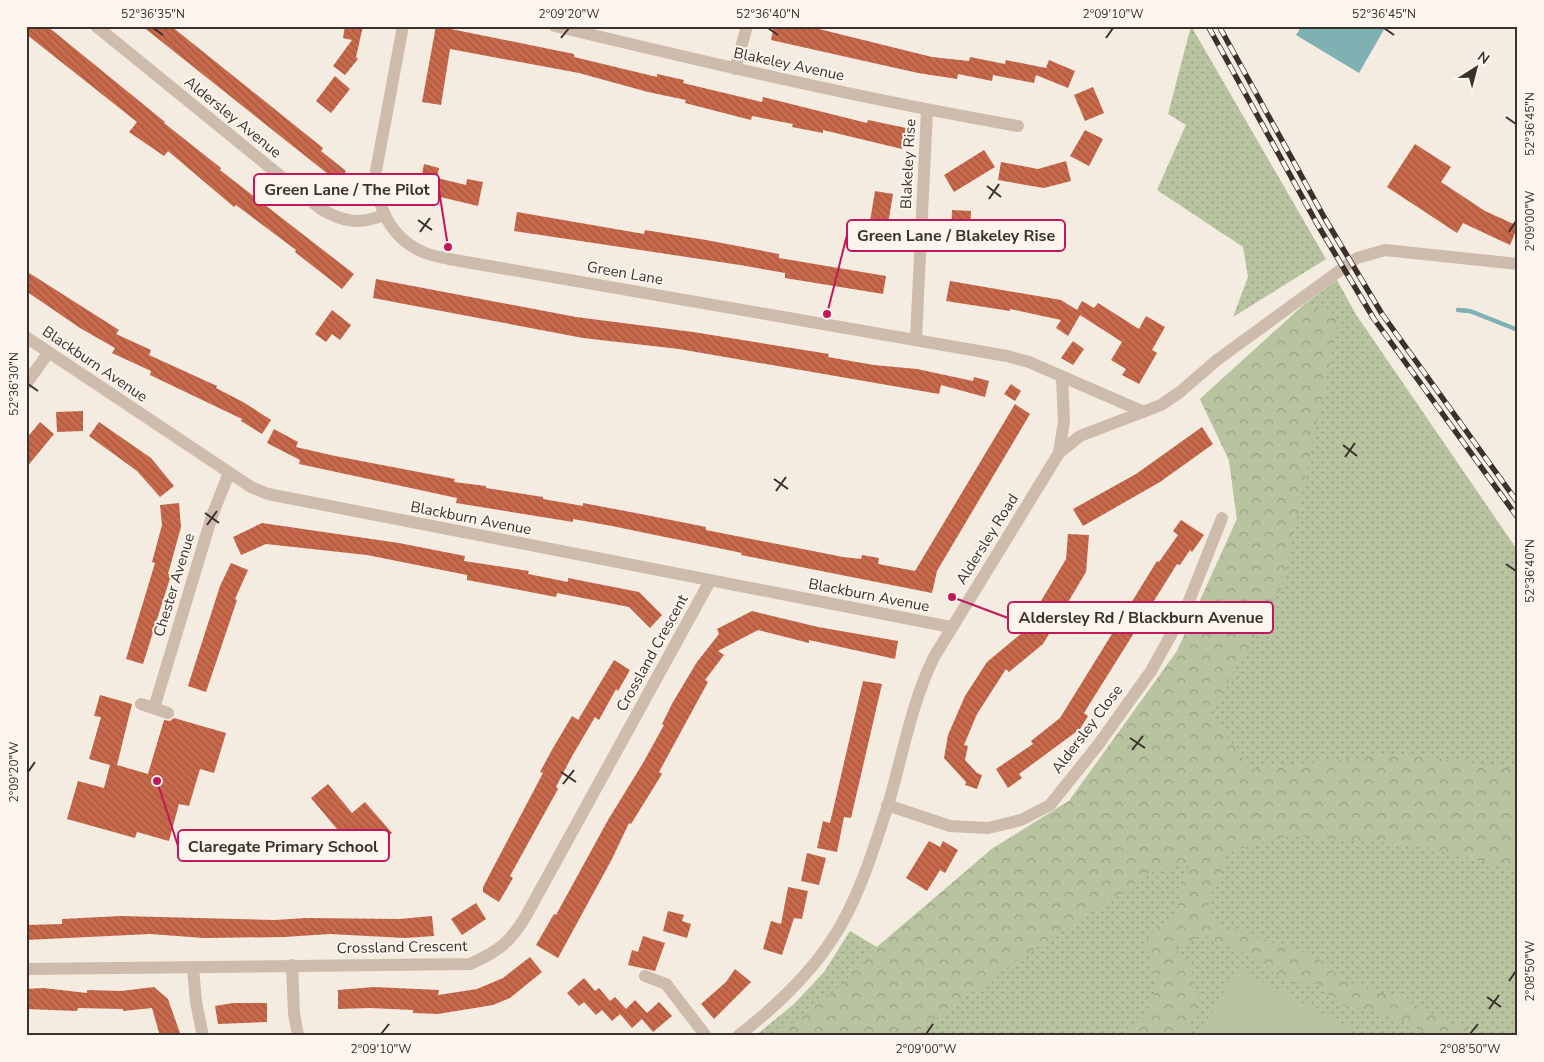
<svg xmlns="http://www.w3.org/2000/svg" width="1544" height="1062" viewBox="0 0 1544 1062" font-family="'Nunito Sans',sans-serif">
  <style>
    .grass { fill: url(#grass-dots) }
    .forest { fill: url(#forest-crowns) }
    .garden { fill: #b8c4a0 }
    .water { fill: #7fb0b2 }
    .lines { fill: none; stroke-linecap: round; stroke-linejoin: round }
    .stream { stroke: #7fb0b2; stroke-width: 4.5 }
    .building { fill: url(#building-back-hatch) }
    .minor { stroke: #cdbbac; stroke-width: 12 }
    .tertiary { stroke: #cdbbac; stroke-width: 12 }
    .rail-casing { stroke: #3b302b; stroke-width: 5.5 }
    .rail { stroke: #fbf5ee; stroke-width: 4; stroke-dasharray: 11; stroke-linecap: butt }
    .ticks { fill: none; stroke: #3b302b; stroke-width: 2 }
    .labels { text-anchor: middle; stroke-width: 4; stroke-linejoin: round; paint-order: stroke }
    .street-label { font-size: 15px; fill: #3b302b; stroke: #fbf5ee }
    .leader { fill: none; stroke: #c2185b; stroke-width: 2 }
    .callout-dot { fill: #c2185b; stroke: #fbf5ee; stroke-width: 2 }
    .callout { fill: #fbf5ee; stroke: #c2185b; stroke-width: 2 }
    .callout-label { font-size: 16px; text-anchor: middle; font-weight: bold; fill: #3b302b }
    .neatline { fill: none; stroke: #3b302b; stroke-width: 2 }
    .ticks-label { font-size: 12px; text-anchor: middle; fill: #3b302b }
  </style>
  <defs>
    <pattern id="grass-dots" width="8" height="8" patternUnits="userSpaceOnUse" patternTransform="scale(1.25)"><rect width="8" height="8" fill="#b8c4a0"/><path d="M2 2h.1M6 6h.1" fill="none" stroke="#97a083" stroke-width="1.8" stroke-linecap="round"/></pattern>
    <pattern id="forest-crowns" width="20" height="18" patternUnits="userSpaceOnUse" patternTransform="scale(1.25)"><rect width="20" height="18" fill="#b8c4a0"/><path d="M2 6a3 3 0 1 1 6 0M12 15a3 3 0 1 1 6 0" fill="none" stroke="#97a083"/></pattern>
    <pattern id="building-back-hatch" width="6" height="6" patternUnits="userSpaceOnUse" patternTransform="scale(1.25)"><rect width="6" height="6" fill="#c8694b"/><path d="M-1 5l2 2M0 0l6 6M5-1l2 2" fill="none" stroke="#a4573f"/></pattern>
  </defs>
  <rect width="100%" height="100%" fill="#f4ebe1"/>
  <!-- grass -->
  <path class="grass" d="M 1191,26 L 1326,259 L 1233,317 L 1248,277 L 1243,247 L 1157,190 L 1186,125 L 1168,114 Z
    M 1337,280 L 1355,313 L 1518,551 L 1518,1036 L 755,1036 L 794,1004 L 824,972 L 850,931 L 877,947 L 992,849 L 1069,801 L 1177,651 L 1237,519 L 1229,460 L 1200,399 L 1306,303 Z"/>
  <!-- forest -->
  <path class="forest" d="M 1306,303 L 1339,321 L 1282,587 L 1210,713 L 1250,769 L 1400,754 L 1518,769 L 1518,870 L 1418,845 L 1290,836 L 1226,852 L 1221,876 L 1208,899 L 1210,920 L 1279,945 L 1312,953 L 1342,979 L 1372,991 L 1403,998 L 1452,1024 L 1476,1030 L 1486,1036 L 1429,1036 L 1411,1024 L 1372,1011 L 1338,1004 L 1316,983 L 1286,984 L 1258,959 L 1202,935 L 1175,947 L 1193,974 L 1199,1004 L 1192,1015 L 1186,1036 L 1127,1036 L 1151,1007 L 1157,978 L 1145,944 L 1157,925 L 1174,920 L 1190,862 L 1155,871 L 1019,959 L 911,1036 L 775,1036 L 837,989 L 877,947 L 992,849 L 1069,801 L 1177,652 L 1237,519 L 1229,460 L 1200,399 Z"/>
  <!-- garden -->
  <path class="garden" d="M 1236,968 L 1353,1029 L 1349,1036 L 1200,1036 Z"/>
  <!-- water -->
  <path class="water" d="M 1302,26 L 1386,26 L 1359,73 L 1296,35 Z"/>
  <g class="lines">
    <!-- stream -->
    <path class="stream" d="M 1458,310 L 1470,311 L 1518,330"/>
  </g>
  <!-- building -->
  <path class="building" d="M 26,26 L 47,26 L 165,122 L 164,123 L 221,168 L 220,170 L 354,274 L 342,289 L 295,252 L 296,250 L 236,205 L 234,207 L 168,151 L 164,156 L 129,132 L 137,122 L 26,34 Z
    M 142,26 L 171,26 L 323,148 L 321,151 L 346,171 L 338,182 Z
    M 345,26 L 363,26 L 356,57 L 358,59 L 345,75 L 333,66 L 352,40 L 343,38 Z
    M 436,26 L 574,54 L 574,57 L 657,77 L 657,74 L 684,80 L 683,83 L 762,102 L 763,97 L 867,123 L 868,120 L 906,128 L 902,149 L 823,130 L 823,133 L 792,127 L 793,124 L 752,116 L 751,120 L 685,103 L 686,100 L 648,92 L 579,73 L 450,49 L 441,105 L 422,102 Z
    M 774,26 L 819,29 L 932,57 L 969,61 L 970,57 L 1005,64 L 1006,60 L 1046,68 L 1049,60 L 1075,71 L 1068,88 L 1036,75 L 1034,83 L 993,75 L 992,81 L 958,74 L 957,79 L 918,73 L 771,40 Z
    M 335,76 L 350,89 L 331,113 L 316,101 Z
    M 1093,87 L 1104,113 L 1085,121 L 1074,95 Z
    M 1085,130 L 1103,139 L 1089,166 L 1070,156 Z
    M 1415,144 L 1451,167 L 1441,182 L 1485,211 L 1518,226 L 1510,245 L 1463,223 L 1457,233 L 1387,187 Z
    M 984,150 L 995,167 L 954,192 L 944,175 Z
    M 1066,161 L 1071,181 L 1044,188 L 998,180 L 1001,162 L 1038,169 Z
    M 424,164 L 439,168 L 437,178 L 466,185 L 467,179 L 483,182 L 478,206 L 432,195 L 431,201 L 417,199 Z
    M 875,191 L 893,194 L 888,224 L 870,221 Z
    M 952,210 L 971,211 L 970,238 L 951,237 Z
    M 517,212 L 644,234 L 645,230 L 706,240 L 779,254 L 779,258 L 886,276 L 883,294 L 785,278 L 785,273 L 740,265 L 514,231 Z
    M 26,271 L 119,330 L 116,334 L 151,350 L 149,355 L 217,386 L 216,388 L 243,402 L 271,420 L 262,434 L 241,421 L 242,419 L 150,375 L 151,371 L 112,353 L 115,348 L 80,328 L 26,291 Z
    M 376,279 L 576,317 L 693,332 L 829,354 L 828,357 L 874,365 L 917,369 L 973,381 L 974,377 L 989,381 L 985,397 L 941,385 L 939,394 L 679,349 L 583,338 L 373,298 Z
    M 950,281 L 1061,300 L 1077,310 L 1082,301 L 1094,308 L 1098,303 L 1139,329 L 1146,316 L 1165,327 L 1152,350 L 1157,353 L 1139,384 L 1122,375 L 1126,369 L 1111,360 L 1122,342 L 1080,315 L 1068,336 L 1056,328 L 1061,320 L 1010,309 L 1010,311 L 946,301 Z
    M 332,310 L 351,325 L 340,340 L 332,334 L 326,342 L 315,334 Z
    M 1073,341 L 1084,349 L 1073,365 L 1061,358 Z
    M 1011,384 L 1021,391 L 1015,401 L 1004,394 Z
    M 1015,404 L 1030,414 L 937,571 L 932,593 L 741,555 L 742,553 L 612,526 L 573,519 L 573,522 L 456,503 L 457,498 L 299,464 L 300,460 L 267,443 L 274,429 L 298,442 L 296,447 L 335,456 L 455,479 L 454,482 L 486,486 L 486,488 L 543,497 L 543,499 L 583,506 L 583,503 L 641,514 L 706,527 L 706,530 L 843,557 L 861,559 L 862,555 L 879,558 L 878,564 L 915,571 Z
    M 83,411 L 83,431 L 57,432 L 56,412 Z
    M 40,422 L 54,434 L 26,468 L 26,439 Z
    M 99,422 L 151,458 L 174,486 L 160,497 L 137,471 L 89,436 Z
    M 1202,427 L 1213,444 L 1160,482 L 1083,526 L 1073,509 L 1136,474 Z
    M 179,503 L 181,527 L 168,574 L 171,575 L 143,664 L 126,659 L 155,563 L 152,562 L 162,525 L 160,505 Z
    M 1181,520 L 1204,535 L 1192,552 L 1190,550 L 1180,565 L 1177,564 L 1084,713 L 1088,716 L 1080,729 L 1019,774 L 1022,778 L 1008,788 L 996,769 L 1033,744 L 1031,741 L 1060,718 L 1157,561 L 1159,562 L 1178,535 L 1173,531 Z
    M 262,523 L 399,543 L 465,556 L 464,561 L 529,571 L 528,574 L 568,582 L 568,578 L 639,592 L 662,615 L 650,628 L 629,607 L 557,593 L 556,597 L 504,587 L 467,580 L 467,575 L 367,555 L 266,544 L 241,555 L 233,537 Z
    M 1068,534 L 1089,535 L 1086,572 L 1043,644 L 1009,672 L 1006,669 L 977,714 L 964,745 L 968,746 L 965,760 L 977,773 L 982,775 L 977,789 L 965,785 L 966,782 L 944,758 L 948,735 L 965,696 L 987,662 L 1022,633 L 1066,559 Z
    M 231,563 L 248,570 L 235,599 L 237,600 L 206,692 L 188,686 L 220,586 Z
    M 752,611 L 818,627 L 898,641 L 895,659 L 809,640 L 809,643 L 758,630 L 718,651 L 724,655 L 705,680 L 708,682 L 659,772 L 662,774 L 631,824 L 629,823 L 612,859 L 558,958 L 536,945 L 554,914 L 556,915 L 608,820 L 643,763 L 664,725 L 662,724 L 673,702 L 697,662 L 719,634 L 717,629 Z
    M 614,660 L 630,670 L 618,691 L 616,689 L 599,720 L 595,717 L 571,758 L 556,787 L 558,789 L 510,876 L 513,878 L 499,902 L 483,892 L 483,887 L 543,773 L 540,772 L 553,748 L 572,716 L 578,720 Z
    M 863,681 L 882,684 L 851,818 L 844,817 L 837,852 L 817,848 L 823,821 L 830,823 Z
    M 100,695 L 132,704 L 117,765 L 148,774 L 164,720 L 170,721 L 174,718 L 226,733 L 214,773 L 200,769 L 189,806 L 179,804 L 169,841 L 137,832 L 135,838 L 67,819 L 78,781 L 104,788 L 110,765 L 89,759 L 101,717 L 94,716 Z
    M 328,784 L 352,813 L 365,802 L 392,833 L 362,859 L 311,798 Z
    M 929,841 L 940,847 L 943,841 L 958,850 L 945,873 L 940,870 L 927,891 L 906,878 Z
    M 807,853 L 826,858 L 819,885 L 801,881 Z
    M 788,887 L 808,891 L 802,919 L 794,918 L 782,955 L 763,949 L 771,921 L 781,924 Z
    M 476,903 L 486,919 L 462,935 L 451,919 Z
    M 668,911 L 684,915 L 682,921 L 691,924 L 687,938 L 663,931 Z
    M 121,916 L 275,920 L 306,918 L 400,919 L 432,916 L 434,936 L 405,938 L 330,934 L 284,937 L 204,938 L 150,934 L 26,940 L 26,925 L 62,924 L 62,919 Z
    M 643,936 L 665,943 L 655,971 L 628,965 L 632,950 L 638,952 Z
    M 530,957 L 542,972 L 510,998 L 493,1005 L 438,1014 L 413,1013 L 413,1010 L 370,1008 L 338,1009 L 338,990 L 374,987 L 439,990 L 438,995 L 477,989 L 503,978 Z
    M 735,969 L 751,982 L 714,1019 L 701,1004 L 726,982 Z
    M 584,978 L 595,991 L 599,988 L 610,1001 L 615,997 L 626,1009 L 635,1000 L 647,1013 L 659,1002 L 672,1016 L 653,1032 L 642,1019 L 632,1028 L 620,1014 L 612,1021 L 602,1010 L 596,1015 L 584,1002 L 579,1006 L 567,993 Z
    M 154,987 L 168,999 L 181,1036 L 160,1036 L 152,1008 L 123,1011 L 123,1009 L 78,1008 L 77,1011 L 26,1009 L 26,989 L 43,988 L 87,993 L 87,990 L 121,991 Z
    M 233,1003 L 267,1003 L 267,1022 L 218,1024 L 215,1006 Z"/>
  <g class="lines">
    <!-- minor -->
    <path class="minor" d="M 96,26 L 321,209 C 343,222 360,225 384,215
      M 403,26 L 376,171 C 375,204 390,238 423,252 C 431,256 441,257 449,259 L 1007,356 L 1029,362 L 1144,412
      M 555,26 C 709,63 863,99 1018,126
      M 735,69 L 747,26
      M 26,337 L 251,487 L 268,494 L 951,627
      M 916,339 L 927,110
      M 26,384 L 49,352
      M 1059,453 L 1064,421 L 1062,377
      M 141,704 L 168,713
      M 154,708 L 212,516 L 229,473
      M 887,805 L 950,826 L 988,828 L 1021,820 L 1050,805 L 1098,745 L 1151,671 L 1187,606 L 1222,518
      M 292,965 L 294,1013 L 298,1036
      M 193,967 L 196,1002 L 203,1036
      M 26,969 L 470,964 C 499,951 511,942 527,914 L 710,581
      M 645,976 L 666,984 L 706,1036"/>
    <!-- tertiary -->
    <path class="tertiary" d="M 738,1036 C 774,1008 808,977 833,938 C 858,901 874,848 888,805 C 903,755 911,704 934,657 L 1059,453 L 1080,436 L 1161,405 L 1180,392 L 1217,360 L 1357,258 L 1385,250 L 1518,264"/>
    <!-- rail casing -->
    <g class="rail-casing">
      <path id="rail" d="M 1208,26 L 1316,222 L 1374,319 L 1518,518
        M 1219,26 L 1324,217 L 1382,314 L 1518,503"/>
    </g>
    <!-- rail -->
    <use href="#rail" class="rail"/>
  </g>
  <!-- ticks -->
  <path class="ticks" d="M 153,28 L 163,35M 768,28 L 778,35M 1384,28 L 1394,35M 561,38 L 569,28M 1106,38 L 1113,28M 1506,117 L 1516,124M 987,186 L 1001,197M 989,199 L 999,184M 418,220 L 432,230M 420,232 L 430,218M 1509,232 L 1516,221M 28,384 L 38,391M 1343,445 L 1357,456M 1345,457 L 1355,443M 774,479 L 788,489M 776,491 L 786,477M 205,513 L 219,523M 207,525 L 217,511M 1506,564 L 1516,571M 1130,738 L 1145,748M 1132,750 L 1143,736M 28,772 L 35,762M 561,772 L 576,782M 563,784 L 574,770M 1509,981 L 1516,971M 1487,997 L 1501,1007M 1489,1009 L 1499,995M 381,1034 L 389,1024M 926,1034 L 933,1024M 1470,1034 L 1478,1024"/>
  <g class="labels">
    <!-- street labels -->
    <g class="street-label">
      <text transform="translate(789 64) rotate(12)" y="5">Blakeley Avenue</text>
      <text transform="translate(233 117) rotate(39)" y="5">Aldersley Avenue</text>
      <text transform="translate(908 164) rotate(-87)" y="5">Blakeley Rise</text>
      <text transform="translate(625 273) rotate(10)" y="5">Green Lane</text>
      <text transform="translate(95 364) rotate(34)" y="5">Blackburn Avenue</text>
      <text transform="translate(471 518) rotate(11)" y="5">Blackburn Avenue</text>
      <text transform="translate(987 539) rotate(-58)" y="5">Aldersley Road</text>
      <text transform="translate(174 585) rotate(-73)" y="5">Chester Avenue</text>
      <text transform="translate(869 595) rotate(11)" y="5">Blackburn Avenue</text>
      <text transform="translate(652 653) rotate(-61)" y="5">Crossland Crescent</text>
      <text transform="translate(1087 729) rotate(-53)" y="5">Aldersley Close</text>
      <text transform="translate(402 947) rotate(-1)" y="5">Crossland Crescent</text>
    </g>
  </g>
  <!-- callouts -->
  <path class="leader" d="M448 247L439 190M827 314L847 235M952 597L1008 618M157 781L178 846"/>
  <g class="callout-dot">
    <circle cx="448" cy="247" r="5"/>
    <circle cx="827" cy="314" r="5"/>
    <circle cx="952" cy="597" r="5"/>
    <circle cx="157" cy="781" r="5"/>
  </g>
  <g class="callout">
    <rect x="254" y="174" width="185" height="31" rx="5"/>
    <rect x="847" y="220" width="218" height="31" rx="5"/>
    <rect x="1008" y="602" width="265" height="31" rx="5"/>
    <rect x="178" y="830" width="211" height="31" rx="5"/>
  </g>
  <g class="callout-label">
    <text x="347" y="195">Green Lane / The Pilot</text>
    <text x="956" y="241">Green Lane / Blakeley Rise</text>
    <text x="1141" y="623">Aldersley Rd / Blackburn Avenue</text>
    <text x="283" y="852">Claregate Primary School</text>
  </g>
  <!-- border -->
  <rect width="1544" height="1062" fill="none" stroke="#fbf5ee" stroke-width="55"/>
  <!-- north arrow -->
  <g transform="translate(1476 68) rotate(36)" stroke="#fbf5ee" stroke-width="4" paint-order="stroke">
  <path d="M0-4L9 19L0 12L-9 19Z" fill="#3b302b"/>
  <text y="-8" font-size="14" font-weight="bold" text-anchor="middle" fill="#3b302b">N</text>
  </g>
  <rect x="28" y="28" width="1488" height="1006" class="neatline"/>
  <g class="ticks-label">
    <text x="153" y="18">52°36'35"N</text>
    <text x="569" y="18">2°09'20"W</text>
    <text x="768" y="18">52°36'40"N</text>
    <text x="1113" y="18">2°09'10"W</text>
    <text x="1384" y="18">52°36'45"N</text>
    <text transform="translate(1530 124) rotate(-90)" y="4">52°36'45"N</text>
    <text transform="translate(1530 221) rotate(-90)" y="4">2°09'00"W</text>
    <text transform="translate(14 384) rotate(-90)" y="4">52°36'30"N</text>
    <text transform="translate(1530 571) rotate(-90)" y="4">52°36'40"N</text>
    <text transform="translate(14 772) rotate(-90)" y="4">2°09'20"W</text>
    <text transform="translate(1530 971) rotate(-90)" y="4">2°08'50"W</text>
    <text x="381" y="1053">2°09'10"W</text>
    <text x="926" y="1053">2°09'00"W</text>
    <text x="1470" y="1053">2°08'50"W</text>
  </g>
</svg>
